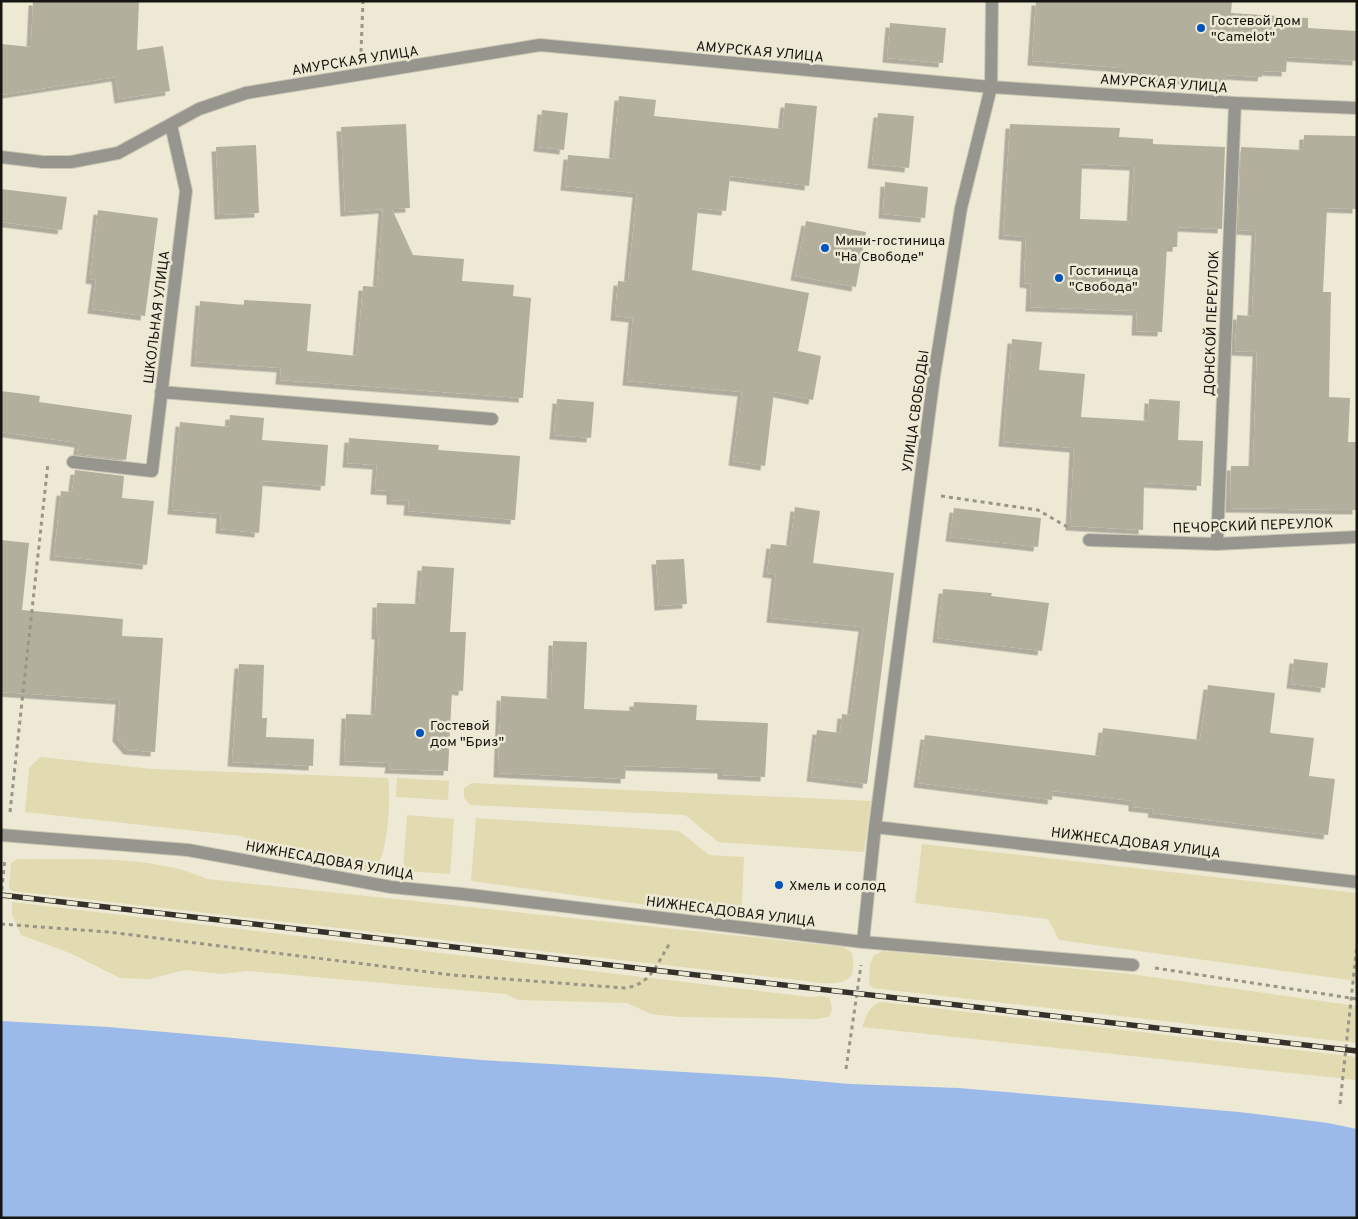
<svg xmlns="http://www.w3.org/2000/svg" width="1358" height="1219" viewBox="0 0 1358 1219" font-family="Overpass,sans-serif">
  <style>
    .green { fill: #e2dab1 }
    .water { fill: #9bbae9 }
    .building { fill: #b2af9c; fill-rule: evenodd; filter: url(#shadow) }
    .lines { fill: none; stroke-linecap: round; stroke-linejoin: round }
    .service-casing { stroke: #cbc7b5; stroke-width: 14 }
    .minor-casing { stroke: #cbc7b5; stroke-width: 14 }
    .path { stroke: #999687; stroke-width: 3; stroke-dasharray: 4 4; stroke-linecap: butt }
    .service { stroke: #97968e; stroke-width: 12 }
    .minor { stroke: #97968e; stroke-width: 12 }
    .rail-casing { stroke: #34312a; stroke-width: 5.5 }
    .rail { stroke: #ede9d5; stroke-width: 4; stroke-dasharray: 11; stroke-linecap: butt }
    .poi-dot { fill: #0054bd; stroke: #ede9d5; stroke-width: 2 }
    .labels { text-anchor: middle; stroke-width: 5; stroke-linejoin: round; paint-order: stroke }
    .poi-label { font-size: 14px; fill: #17150f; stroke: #ede9d5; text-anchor: start }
    .street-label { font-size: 14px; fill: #17150f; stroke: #ede9d5 }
  </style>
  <defs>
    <filter id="shadow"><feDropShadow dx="-4.5" dy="4.5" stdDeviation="0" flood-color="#0004"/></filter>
  </defs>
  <rect width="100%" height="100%" fill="#ede9d5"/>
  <!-- green -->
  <path class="green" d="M 40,757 L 153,769 L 388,778 C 391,795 388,844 380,860 C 378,863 374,866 372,869 L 360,870 L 287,856 L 241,836 L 25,812 L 29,768 Z
    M 397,778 L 449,781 L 448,800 L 396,797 Z
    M 472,783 L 871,801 L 864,852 L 718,842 L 685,815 L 471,805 L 464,798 L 464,788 Z
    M 407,815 L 454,819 L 450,874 L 403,871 Z
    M 476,818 L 679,831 L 709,855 L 744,857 L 741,918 L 471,881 Z
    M 922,844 L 1357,893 L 1357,981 L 1059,940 L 1048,919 L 915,903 Z
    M 18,859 C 77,860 152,854 207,879 L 844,947 L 852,953 C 853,960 855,970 851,976 C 841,989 811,981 797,980 L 13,891 L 9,888 L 11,863 Z
    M 12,902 L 810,997 L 822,996 L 830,998 L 832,1010 L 829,1017 L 816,1019 L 679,1017 L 651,1014 L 627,1003 L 518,1000 L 505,994 L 247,971 L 223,974 L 185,970 L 150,979 L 120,978 L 70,953 L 21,935 L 12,914 Z
    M 883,951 L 1131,974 L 1357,1006 L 1357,1043 L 872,988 L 869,984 L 870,964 L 874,955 Z
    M 881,1002 L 1357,1057 L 1357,1080 L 862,1027 C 866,1017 869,1005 881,1002 Z"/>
  <!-- water -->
  <path class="water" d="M 1,1021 L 108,1027 L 481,1060 L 770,1077 L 850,1084 L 958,1088 L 1239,1112 L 1328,1123 L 1357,1129 L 1357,1218 L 1,1218 Z"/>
  <!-- building -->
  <path class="building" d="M 33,1 L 139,1 L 137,50 L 163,46 L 170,91 L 119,99 L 116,77 L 1,95 L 1,44 L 31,47 Z
    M 1036,1 L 1232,1 L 1231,13 L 1308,18 L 1308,28 L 1357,31 L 1357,61 L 1287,57 L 1286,72 L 1263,71 L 1262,77 L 1226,75 L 1226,83 L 1124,75 L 1124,68 L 1032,61 Z
    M 890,23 L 946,28 L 943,63 L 887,58 Z
    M 619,96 L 656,100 L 654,116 L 782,129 L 785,103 L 817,106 L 809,186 L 730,176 L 726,211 L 698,208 L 692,270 L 809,293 L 798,351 L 821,356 L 813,400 L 774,392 L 765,466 L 733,461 L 742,392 L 627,381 L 633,318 L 615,316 L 618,281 L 628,282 L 637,193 L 565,186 L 568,155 L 613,159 Z
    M 542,110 L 568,113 L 564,150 L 538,147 Z
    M 878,113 L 914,116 L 909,168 L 872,164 Z
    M 406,124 L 410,208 L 392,209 L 413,255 L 464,259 L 462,281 L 514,285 L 513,296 L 531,298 L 523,398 L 280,380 L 281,368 L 195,362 L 200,301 L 244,305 L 244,300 L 311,304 L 307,351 L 357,356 L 363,286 L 377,287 L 383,209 L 345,212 L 341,127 Z
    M 1010,124 L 1120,128 L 1119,137 L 1153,139 L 1153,144 L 1225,147 L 1222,229 L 1178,227 L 1177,247 L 1167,247 L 1162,332 L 1136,331 L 1137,311 L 1030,307 L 1031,284 L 1024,283 L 1026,237 L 1003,235 ZM 1082,164 L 1134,166 L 1131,221 L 1080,219 Z
    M 1304,135 L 1357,136 L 1357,209 L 1327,208 L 1323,292 L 1331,292 L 1329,397 L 1350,398 L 1348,442 L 1357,442 L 1357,510 L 1230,508 L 1231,466 L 1253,466 L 1257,352 L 1235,351 L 1237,315 L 1252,316 L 1256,231 L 1238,230 L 1241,147 L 1303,150 Z
    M 256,145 L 259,213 L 219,215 L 216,147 Z
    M 885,182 L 928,187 L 925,218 L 883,214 Z
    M 1,189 L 67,197 L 62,230 L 1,222 Z
    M 98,210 L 158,218 L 145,316 L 92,309 L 96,280 L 90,279 Z
    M 806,221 L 866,232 L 856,287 L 795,276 Z
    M 1012,339 L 1042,342 L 1039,370 L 1085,374 L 1081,417 L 1148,421 L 1149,399 L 1180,401 L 1178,440 L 1203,441 L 1201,486 L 1144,483 L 1143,530 L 1070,526 L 1074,448 L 1003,442 Z
    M 1,391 L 40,396 L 39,402 L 132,415 L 126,460 L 77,454 L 79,443 L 1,432 Z
    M 557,399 L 594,402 L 591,438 L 554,435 Z
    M 230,415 L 264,418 L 262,440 L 328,445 L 325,486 L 263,481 L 259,533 L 220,529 L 221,514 L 172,510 L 180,422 L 229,427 Z
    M 349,438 L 439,445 L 438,450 L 520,456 L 515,520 L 408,511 L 409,501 L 391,500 L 391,491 L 375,490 L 377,465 L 347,463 Z
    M 75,470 L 124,476 L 122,498 L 154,501 L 147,565 L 54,556 L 61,491 L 72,492 Z
    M 795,507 L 820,511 L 813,563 L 894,573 L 867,784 L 811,777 L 817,730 L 840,733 L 842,714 L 851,715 L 863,627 L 771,618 L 776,574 L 767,573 L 771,544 L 790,546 Z
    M 954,508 L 1041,518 L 1038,547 L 950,537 Z
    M 1,540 L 29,543 L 22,610 L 123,619 L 122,636 L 163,638 L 155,752 L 128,750 L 117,737 L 120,700 L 1,692 Z
    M 684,559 L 687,604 L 659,606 L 656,560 Z
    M 422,566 L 454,568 L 450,632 L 466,632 L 463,691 L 452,690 L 448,771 L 389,769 L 390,763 L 344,761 L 346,714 L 375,715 L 379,635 L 376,635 L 377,603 L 419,604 Z
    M 943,589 L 992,593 L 991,596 L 1049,603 L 1042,651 L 937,638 Z
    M 553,641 L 587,642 L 584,709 L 633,711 L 634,702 L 697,705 L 696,720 L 768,723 L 765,777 L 722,775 L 722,769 L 626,766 L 625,779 L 498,773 L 501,696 L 551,699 Z
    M 1294,659 L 1328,663 L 1325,688 L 1291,684 Z
    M 239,664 L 264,665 L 262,718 L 267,718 L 266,737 L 314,739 L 313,766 L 232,762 Z
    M 1208,685 L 1275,693 L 1270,733 L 1314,738 L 1309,776 L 1335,779 L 1328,835 L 1152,813 L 1153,809 L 1133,807 L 1133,801 L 1053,791 L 1052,800 L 918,783 L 925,735 L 1099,756 L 1103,728 L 1200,740 Z"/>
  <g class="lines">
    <!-- service casing -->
    <g class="service-casing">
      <path id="service" d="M 161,392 L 492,419
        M 73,462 L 152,471 L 186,191 L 171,125
        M 1089,540 L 1217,544 L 1357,537
        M 1217,544 L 1235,103
        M 863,942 L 1133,965"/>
    </g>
    <!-- minor casing -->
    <g class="minor-casing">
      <path id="minor" d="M 1,157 L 43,162 L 71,162 L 118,153 L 199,109 L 246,93 L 540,45 L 991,87 L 1235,103 L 1357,108
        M 875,827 L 1357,882
        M 1,835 L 188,850 L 391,887 L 462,894 L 863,942 L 875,827 L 934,376 L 961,208 L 991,87 L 992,1"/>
    </g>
    <!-- path -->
    <path class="path" d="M 361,52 L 363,1
      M 941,496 L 1038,510 L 1069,528
      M 10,812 L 48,463
      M 1,898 L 5,858
      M 1,924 L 108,932 L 452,975 L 625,988 C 651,985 657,963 670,943
      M 1155,968 L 1357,999
      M 846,1069 L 861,965
      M 1340,1104 L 1357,944"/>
    <!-- service -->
    <use href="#service" class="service"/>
    <!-- minor -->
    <use href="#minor" class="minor"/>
    <!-- rail casing -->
    <g class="rail-casing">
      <path id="rail" d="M 1,895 L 1357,1051"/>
    </g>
    <!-- rail -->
    <use href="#rail" class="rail"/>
  </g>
  <!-- markers -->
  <g class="poi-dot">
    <circle cx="1201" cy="28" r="5"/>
    <circle cx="825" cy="248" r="5"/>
    <circle cx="1059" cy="278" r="5"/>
    <circle cx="420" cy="733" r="5"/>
    <circle cx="779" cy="885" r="5"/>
  </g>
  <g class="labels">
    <!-- poi labels -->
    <g class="poi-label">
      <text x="1211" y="25">Гостевой дом<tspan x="1211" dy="16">"Camelot"</tspan></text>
      <text x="835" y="245">Мини-гостиница<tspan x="835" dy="16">"На Свободе"</tspan></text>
      <text x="1069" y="275">Гостиница<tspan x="1069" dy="16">"Свобода"</tspan></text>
      <text x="430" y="730">Гостевой<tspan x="430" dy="16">дом "Бриз"</tspan></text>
      <text x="789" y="890">Хмель и солод</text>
    </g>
    <!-- street labels -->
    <g class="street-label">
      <text transform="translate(760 51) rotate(5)" y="5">АМУРСКАЯ УЛИЦА</text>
      <text transform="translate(355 60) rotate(-9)" y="5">АМУРСКАЯ УЛИЦА</text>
      <text transform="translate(1164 83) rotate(4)" y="5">АМУРСКАЯ УЛИЦА</text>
      <text transform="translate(156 317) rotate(-83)" y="5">ШКОЛЬНАЯ УЛИЦА</text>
      <text transform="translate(1211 323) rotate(-88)" y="5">ДОНСКОЙ ПЕРЕУЛОК</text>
      <text transform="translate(915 411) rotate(-82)" y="5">УЛИЦА СВОБОДЫ</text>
      <text transform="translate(1253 525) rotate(-2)" y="5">ПЕЧОРСКИЙ ПЕРЕУЛОК</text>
      <text transform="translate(1136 842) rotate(7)" y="5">НИЖНЕСАДОВАЯ УЛИЦА</text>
      <text transform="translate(330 860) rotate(10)" y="5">НИЖНЕСАДОВАЯ УЛИЦА</text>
      <text transform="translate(731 911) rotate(7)" y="5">НИЖНЕСАДОВАЯ УЛИЦА</text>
    </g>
  </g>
  <!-- border -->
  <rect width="1358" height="1219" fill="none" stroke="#17150f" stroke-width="5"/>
</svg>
